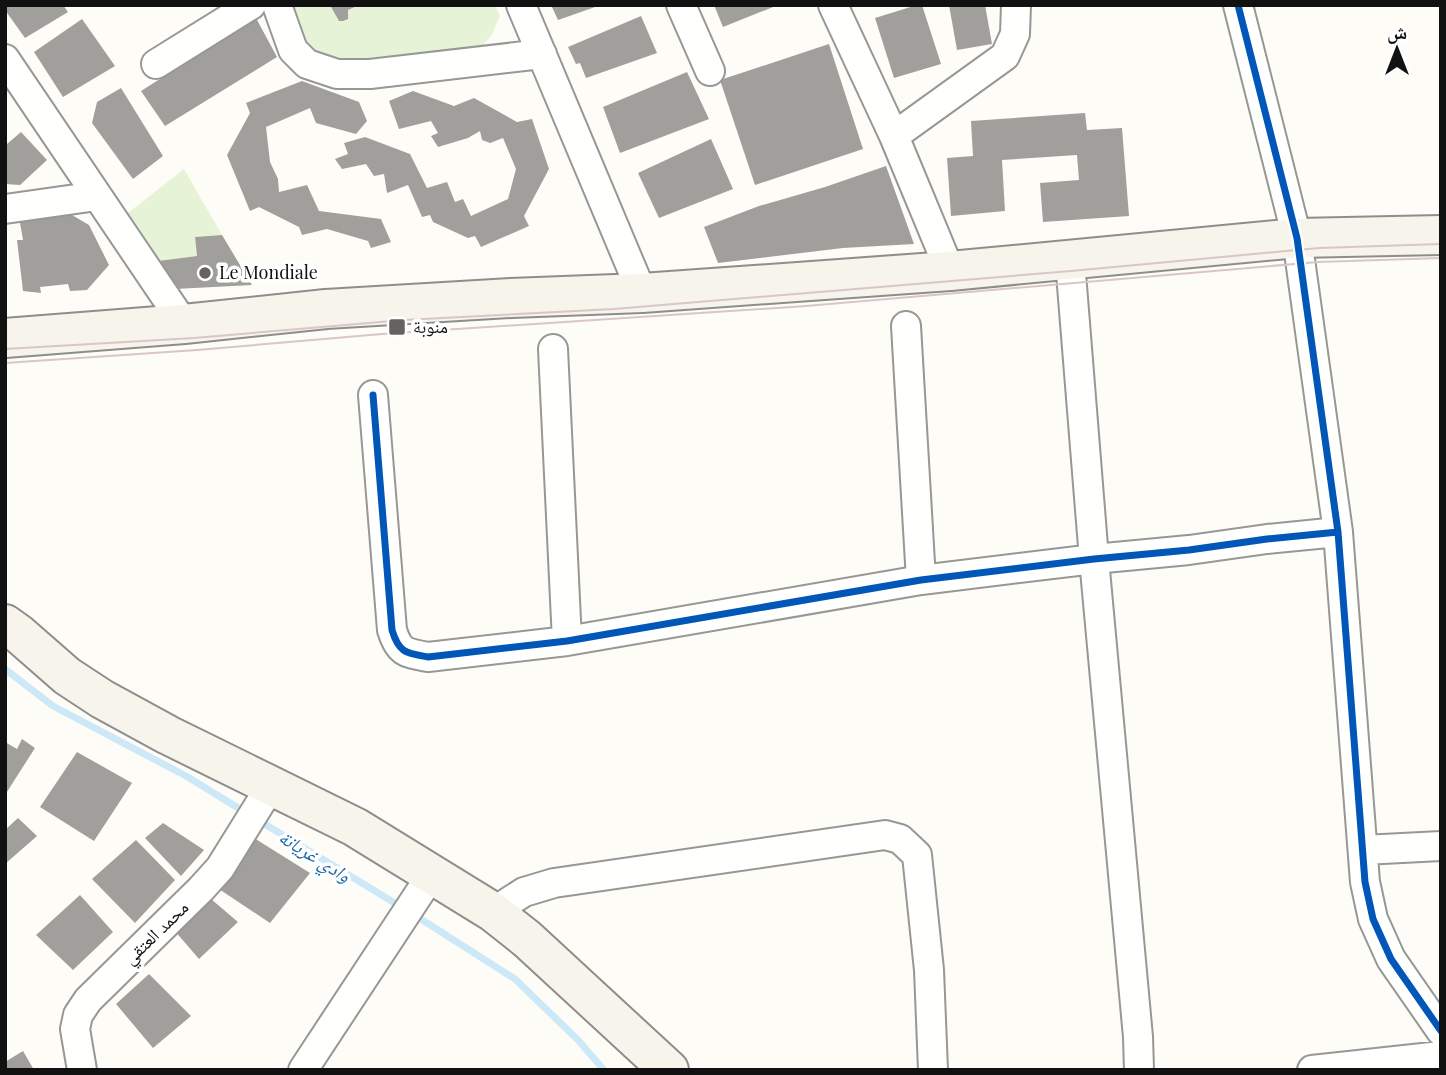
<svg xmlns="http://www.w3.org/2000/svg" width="1446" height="1075" viewBox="0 0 1446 1075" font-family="'Playfair Display','Noto Naskh Arabic',serif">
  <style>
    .green { fill: #e7f3d7 }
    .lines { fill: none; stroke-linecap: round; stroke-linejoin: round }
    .stream { stroke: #cde8f7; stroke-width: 7 }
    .building { fill: #a19f9c }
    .minor-casing { stroke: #979795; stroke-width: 32 }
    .secondary-casing { stroke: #8e8d8b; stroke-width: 42 }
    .minor { stroke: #fffffe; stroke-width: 28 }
    .secondary { stroke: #f6f4eb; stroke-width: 38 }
    .tram { stroke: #d9c6c7; stroke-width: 2 }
    .cycleway-casing { stroke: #fff; stroke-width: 11 }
    .cycleway { stroke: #0057b8; stroke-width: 7 }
    .poi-dot { fill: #646362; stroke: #fff; stroke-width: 2.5 }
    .labels { text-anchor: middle; stroke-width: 7; stroke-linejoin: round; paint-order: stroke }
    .poi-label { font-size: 18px; fill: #111; stroke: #fff; text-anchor: start }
    .street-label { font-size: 18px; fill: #111; stroke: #fff }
    .water-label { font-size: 19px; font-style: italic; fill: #1768a6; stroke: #fff }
  </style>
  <rect width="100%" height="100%" fill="#fdfcf7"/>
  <!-- green -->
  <path class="green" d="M 287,5 L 495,5 L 500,16 L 491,36 L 480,48 L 338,66 L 320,59 L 299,42 Z
    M 184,169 L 222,235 L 195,237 L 197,256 L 158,261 L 128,213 Z"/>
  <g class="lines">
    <!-- stream -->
    <path class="stream" d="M 5,669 L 53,706 L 186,776 L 248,814
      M 258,820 L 403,908
      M 413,914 L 515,979 L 578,1040 L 604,1070"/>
  </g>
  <!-- building -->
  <path class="building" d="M 5,5 L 63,5 L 68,12 L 25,38 L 5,10 Z
    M 330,5 L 359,5 L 348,10 L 348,19 L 343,21 L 339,21 Z
    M 551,5 L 598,5 L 598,6 L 558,20 Z
    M 714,5 L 778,5 L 723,27 Z
    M 917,5 L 922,5 L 941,64 L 894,78 L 875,18 Z
    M 949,5 L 985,5 L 992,44 L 957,50 Z
    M 641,16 L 657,53 L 586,78 L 580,63 L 576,64 L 568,47 Z
    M 256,18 L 277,57 L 165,126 L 141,91 Z
    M 82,19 L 115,66 L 63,97 L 34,52 Z
    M 829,44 L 863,149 L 755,185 L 720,80 Z
    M 687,72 L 709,119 L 620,153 L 603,107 Z
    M 302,81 L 359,102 L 367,121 L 356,134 L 316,123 L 310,108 L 266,127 L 270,162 L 278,179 L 279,192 L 307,185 L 319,211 L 381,219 L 391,242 L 371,248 L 368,241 L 327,229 L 302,235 L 299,227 L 259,207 L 250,211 L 227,155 L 250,113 L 246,103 Z
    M 121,88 L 163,156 L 133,179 L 92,123 L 97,102 Z
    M 413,91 L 454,106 L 474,98 L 517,122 L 532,119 L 549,169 L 524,216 L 529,226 L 481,247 L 475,236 L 468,238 L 433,222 L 430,215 L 422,217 L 408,185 L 387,193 L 384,174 L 374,176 L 366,164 L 342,169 L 335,159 L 348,154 L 344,143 L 365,137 L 410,154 L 427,188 L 447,182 L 455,202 L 463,199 L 471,216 L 508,199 L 516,169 L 503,138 L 490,143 L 482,140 L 480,131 L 468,138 L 438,147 L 431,136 L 438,133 L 431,121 L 399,129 L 389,101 Z
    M 1085,113 L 1087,130 L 1122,128 L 1129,216 L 1043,222 L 1040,183 L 1079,180 L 1077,155 L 1002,160 L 1005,211 L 951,216 L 947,158 L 973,156 L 971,121 Z
    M 21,132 L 47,160 L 20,185 L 5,184 L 5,143 L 7,144 Z
    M 711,139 L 733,189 L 659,218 L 638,173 Z
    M 886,166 L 914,244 L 843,248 L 718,263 L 704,227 L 759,206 L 825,187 Z
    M 60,208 L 89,225 L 109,265 L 87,290 L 70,291 L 68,284 L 40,287 L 41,293 L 23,291 L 17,240 L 23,240 L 19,217 Z
    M 222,235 L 252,285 L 175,289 L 158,261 L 197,256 L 195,237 Z
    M 22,739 L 35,748 L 5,795 L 5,742 L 17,749 Z
    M 77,752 L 132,783 L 94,841 L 40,807 Z
    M 18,818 L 37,836 L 5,864 L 5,830 Z
    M 163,823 L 204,850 L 181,876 L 145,838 Z
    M 254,838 L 310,873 L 270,923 L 216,887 Z
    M 136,840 L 175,880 L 135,923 L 92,879 Z
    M 80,895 L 113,932 L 73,970 L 36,935 Z
    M 211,899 L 238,922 L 199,959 L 174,930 Z
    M 149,974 L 191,1016 L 153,1048 L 116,1004 Z
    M 23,1051 L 34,1070 L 5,1070 L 5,1062 Z"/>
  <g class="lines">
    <!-- minor casing -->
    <g class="minor-casing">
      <path id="minor" d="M 277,5 L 293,50 L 307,64 L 337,74 L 370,74 L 542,54
        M 521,5 L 642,293
        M 681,5 L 710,71
        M 833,5 L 894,136 L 950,271
        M 1238,5 L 1297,238 L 1338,532 L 1365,882 L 1373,919 L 1391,959 L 1441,1031
        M 5,59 L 184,324
        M 156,64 L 251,5
        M 894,136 L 1005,56 L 1015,34 L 1016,5
        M 5,209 L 97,196
        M 1070,261 L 1094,559 L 1138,1037 L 1139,1070
        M 906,326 L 921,580
        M 553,349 L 567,641
        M 373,395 L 392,630 C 399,653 406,653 428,657 L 567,641 L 921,580 L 1094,559 L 1189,550 L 1267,539 L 1338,532
        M 1363,850 L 1441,846
        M 493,912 L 524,892 L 554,883 L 885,835 L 900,839 L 917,855 L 929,970 L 933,1070
        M 82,1070 L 75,1029 L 78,1015 L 88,1000 L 201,889 L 220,868 L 261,802 L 272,786
        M 303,1070 L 432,874
        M 1312,1070 L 1441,1056"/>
    </g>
    <!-- secondary casing -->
    <g class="secondary-casing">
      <path id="secondary" d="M 5,338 L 184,324 L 326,309 L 511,298 L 642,293 L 950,271 L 1297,238 L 1441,235
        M 5,624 L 19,634 L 67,676 L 102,699 L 168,735 L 355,827 L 493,912 L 527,939 L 669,1070"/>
    </g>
    <!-- minor -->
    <use href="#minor" class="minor"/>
    <!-- secondary -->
    <use href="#secondary" class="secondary"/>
    <!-- tram -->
    <path class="tram" d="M 5,349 L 194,338 L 404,320 L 614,309 L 1071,271 L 1319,248 L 1441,244
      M 5,363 L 197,350 L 382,334 L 806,306 L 1318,262 L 1441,258"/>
    <!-- cycleway casing -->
    <g class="cycleway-casing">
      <path id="cycleway" d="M 1238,5 L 1297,238 L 1338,532 L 1365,882 L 1373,919 L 1391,959 L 1441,1031
        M 373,395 L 392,630 C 399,653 406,653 428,657 L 567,641 L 921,580 L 1094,559 L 1189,550 L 1267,539 L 1338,532"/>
    </g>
    <!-- cycleway -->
    <use href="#cycleway" class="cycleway"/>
  </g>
  <!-- markers -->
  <g class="poi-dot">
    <circle cx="205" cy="273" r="7"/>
    <rect x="388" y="318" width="18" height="18" rx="3.5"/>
  </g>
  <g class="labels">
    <!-- poi labels -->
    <g class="poi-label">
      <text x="219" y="279">Le Mondiale</text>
      <text x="413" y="333">منوبة</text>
    </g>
    <!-- street labels -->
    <g class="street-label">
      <text transform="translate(156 933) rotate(-44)" y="6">محمد العتقي</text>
    </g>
    <!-- water labels -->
    <g class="water-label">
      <text transform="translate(315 856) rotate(32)" y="7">وادي غريانة</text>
    </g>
  </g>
  <!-- border -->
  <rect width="1446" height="1075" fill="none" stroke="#111111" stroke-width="14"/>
  <!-- north arrow -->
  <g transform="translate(1397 49)" stroke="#ffffff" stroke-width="5" paint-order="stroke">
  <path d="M0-5L12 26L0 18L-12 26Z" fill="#111111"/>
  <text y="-10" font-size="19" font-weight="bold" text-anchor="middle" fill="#111111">ش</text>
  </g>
</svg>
